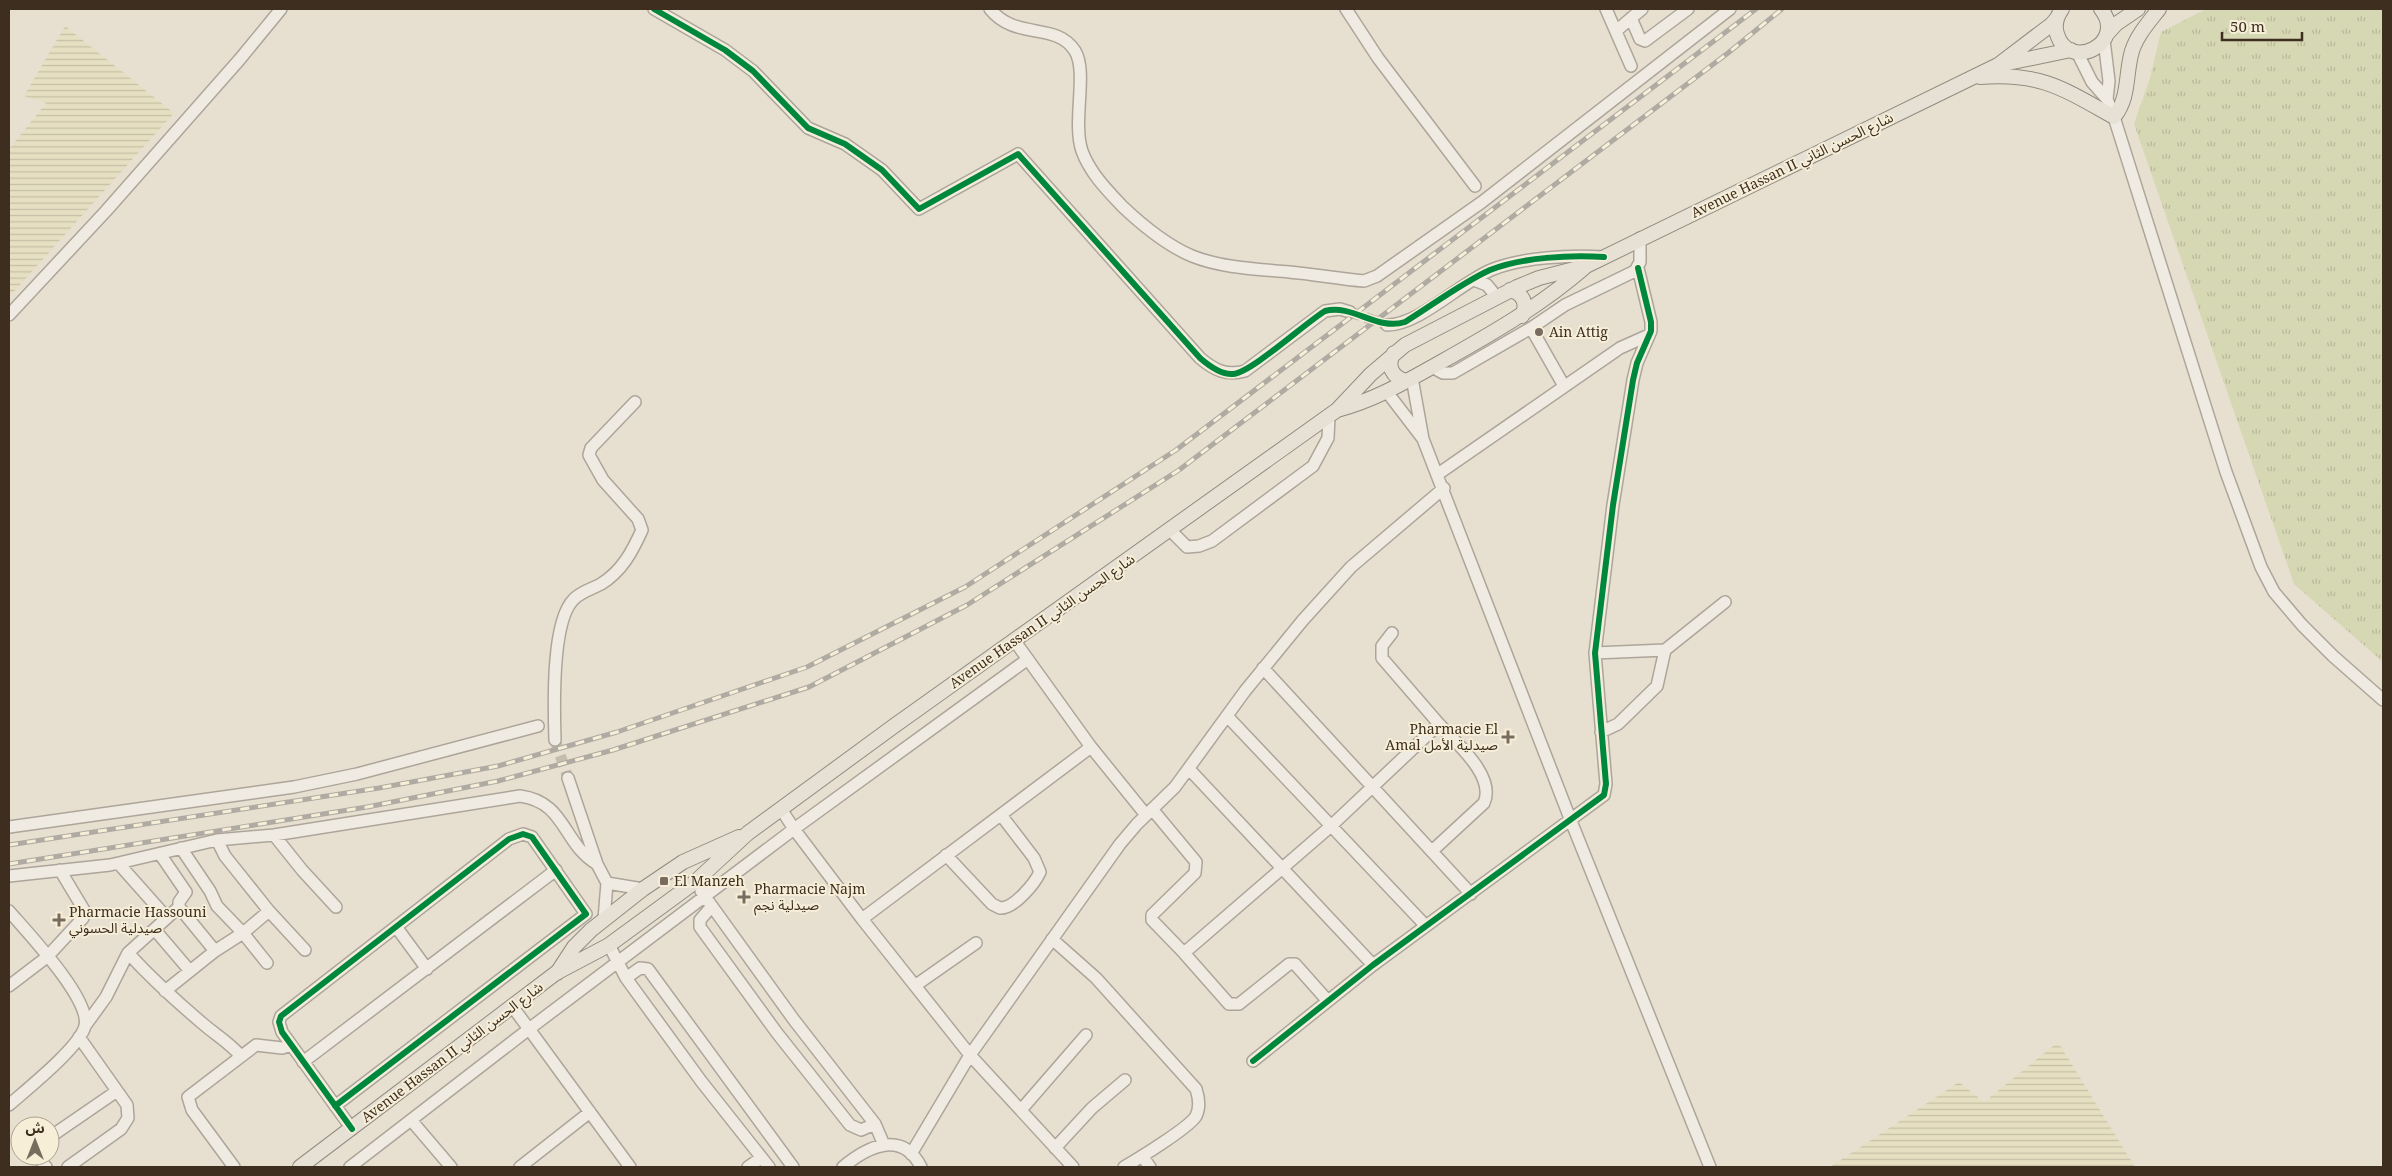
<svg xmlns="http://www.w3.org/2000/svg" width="2392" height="1176" viewBox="0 0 2392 1176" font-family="'Noto Serif','Noto Sans Arabic',serif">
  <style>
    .farmland { fill: url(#farmland-rules) }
    .grass { fill: url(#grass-tufts) }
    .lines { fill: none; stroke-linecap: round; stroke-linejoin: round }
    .minor-tunnel { stroke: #c5bcae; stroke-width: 11; stroke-dasharray: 11 5.5; stroke-linecap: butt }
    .minor-casing { stroke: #ada599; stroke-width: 14 }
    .major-casing { stroke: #928b80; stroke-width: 16 }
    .minor { stroke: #efebe3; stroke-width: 11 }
    .major { stroke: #e6e1d4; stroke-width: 14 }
    .rail-casing { stroke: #afaaa2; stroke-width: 5 }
    .rail { stroke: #f7eed8; stroke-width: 3; stroke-dasharray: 9; stroke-linecap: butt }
    .cycleway-casing { stroke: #f7eed8; stroke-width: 9 }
    .cycleway { stroke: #00873e; stroke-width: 6 }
    .poi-dot { fill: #786c5e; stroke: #f7eed8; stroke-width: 2 }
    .labels { text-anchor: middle; stroke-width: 4; stroke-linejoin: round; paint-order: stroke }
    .street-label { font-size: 14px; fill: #3d2e20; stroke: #f7eed8 }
    .poi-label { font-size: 14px; fill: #3d2e20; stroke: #f7eed8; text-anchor: start }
  </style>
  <defs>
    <pattern id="farmland-rules" width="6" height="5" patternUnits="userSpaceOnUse" patternTransform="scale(1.25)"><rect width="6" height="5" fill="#e6dfc2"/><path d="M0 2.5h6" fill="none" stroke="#c6c0a6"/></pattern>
    <pattern id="grass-tufts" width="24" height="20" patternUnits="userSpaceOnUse" patternTransform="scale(1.25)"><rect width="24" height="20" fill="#d6d7b3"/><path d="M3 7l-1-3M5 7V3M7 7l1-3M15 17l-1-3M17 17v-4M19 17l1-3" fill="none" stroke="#b9b99a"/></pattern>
  </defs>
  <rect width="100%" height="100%" fill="#e7e0d1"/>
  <!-- farmland -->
  <path class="farmland" d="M 65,26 L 174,113 L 9,297 L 9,149 L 46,103 L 24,96 Z
    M 2058,1042 L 2135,1167 L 1830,1167 L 1959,1082 L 1984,1102 Z"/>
  <!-- grass -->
  <path class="grass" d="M 2206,9 L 2383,9 L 2383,662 L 2294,584 L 2134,124 L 2150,78 L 2161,32 Z"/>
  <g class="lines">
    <!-- minor-tunnel -->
    <path class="minor-tunnel" d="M 1350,312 L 1387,325
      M 555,740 L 568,778"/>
    <!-- minor casing -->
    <g class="minor-casing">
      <path id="minor" d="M 654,9 L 725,50 L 753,71 L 808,128 L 845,144 L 882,170 L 919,209 L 1018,154 L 1200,358 C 1214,370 1226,376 1245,371 L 1325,311 L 1340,309 L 1350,312
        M 990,9 C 1016,41 1056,21 1075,51 C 1088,72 1072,122 1082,151 C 1090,173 1107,190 1122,206 C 1142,225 1166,245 1192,256 C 1222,268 1257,269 1289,272 C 1314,274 1339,279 1364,281 L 1377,276 L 1482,202 L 1730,9
        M 1346,9 L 1378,58 L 1475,186
        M 1606,9 L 1631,66
        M 1631,18 L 1640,39 L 1645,41 L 1688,9
        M 1616,31 L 1642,9
        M 2104,40 L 2109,81 L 2107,99
        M 2077,52 L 2092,82 L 2107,99 L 2114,117 L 2226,472 L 2261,567 L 2274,592 L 2302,625 L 2333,656 L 2383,700
        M 1474,280 L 1487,285 L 1496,296
        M 9,315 L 106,211 L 240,59 L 281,9
        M 1387,325 C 1419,325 1460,283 1491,270 C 1523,257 1569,255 1604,257
        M 1531,328 L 1564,386
        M 1432,367 L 1443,373 L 1453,373 L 1531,328 L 1565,305 L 1635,271 L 1640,262 L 1640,238
        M 1412,378 L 1423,439 L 1571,821 L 1710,1167
        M 1387,392 L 1423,439
        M 1438,474 L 1620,348 L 1649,335
        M 1170,530 L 1187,547 L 1199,546 L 1212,541 L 1313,466 L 1328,438 L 1329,416
        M 1014,640 L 1091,747 L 1146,815
        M 1595,653 L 1665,650 L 1725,602
        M 1263,668 L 1471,894
        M 1227,716 L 1425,925
        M 1601,732 L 1618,724 L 1657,686 L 1665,650
        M 555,740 C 554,708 551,621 574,599 C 582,591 592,589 601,584 C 622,571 632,552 642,530 L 638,519 L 603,480 L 589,455 L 591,448 L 635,402
        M 1189,769 L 1373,965
        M 568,778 L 597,864 L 607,883 L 643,889
        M 781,809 L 794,829 L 862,919 L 970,1055 L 1073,1167
        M 1152,809 L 1196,862 L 1195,873 L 1152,915 L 1152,920 L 1184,953 L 1331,826 L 1439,724 L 1382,658 L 1382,646 L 1392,633
        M 9,827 L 294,787 L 357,774 L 538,726
        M 274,835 L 302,870 L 336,907
        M 217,840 L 225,856 L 269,911 L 305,950
        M 181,848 L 210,891 L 217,906 L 243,933 L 269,911
        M 1432,851 L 1484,803 C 1496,776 1456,743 1439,724
        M 946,855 L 992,904 L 1000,908 C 1014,909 1035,883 1040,872 L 1034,858 L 1001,815
        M 119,864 L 167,918
        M 9,876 L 110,865 L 217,840 L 274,835 L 520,796 C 566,802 562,843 597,864
        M 701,891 L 794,1020 L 875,1124 L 884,1145
        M 712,906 L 700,920 L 700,927 L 777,1033 L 850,1125 L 861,1130 L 875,1124
        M 179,907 L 215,951 L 243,933 L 267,963
        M 9,911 C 27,932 91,999 85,1026 C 80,1047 26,1090 9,1105
        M 604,919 L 607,883
        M 862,919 L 1091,747
        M 397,928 L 427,969
        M 155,930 L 190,971
        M 1052,939 L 1096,978 L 1196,1089 C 1199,1098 1200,1108 1196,1116 C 1190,1127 1138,1159 1124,1167
        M 609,945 L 626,978 L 701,1081 L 769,1167
        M 128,953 C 151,978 176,1001 202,1023 C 217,1036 226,1040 240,1055
        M 1184,953 L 1229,1004 L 1239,1004 L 1289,964 L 1295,964 L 1327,1000
        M 626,978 L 640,968 L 648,969 L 793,1167
        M 916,985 L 976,943
        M 9,986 L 47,957 L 83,918 L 84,910 L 60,870
        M 165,991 L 215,951
        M 85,1026 L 106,997 L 128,953 L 179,907 L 179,902 L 186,892 L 160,854
        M 1253,1061 L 1373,965 L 1604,795 L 1606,784 L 1595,653 L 1613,505 L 1633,380 L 1637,363 L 1651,331 L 1651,322 L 1638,268
        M 303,1062 L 556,870
        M 335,1106 L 586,914 L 532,837 L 523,834 L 509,839 L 281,1016 L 279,1022 L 282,1032 L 352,1129
        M 1021,1110 L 1086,1035
        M 411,1120 L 451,1167
        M 50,1137 L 117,1091
        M 1055,1148 L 1092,1108 L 1125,1080
        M 911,1154 L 970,1055 L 1120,844 L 1137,824 L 1175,787 L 1245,691 L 1303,620 L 1351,567 L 1444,488
        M 37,1156 L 46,1167
        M 1142,1156 L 1150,1167
        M 68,1167 L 121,1129 L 128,1118 L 127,1105 L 79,1037
        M 234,1167 L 192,1110 L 188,1097 L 256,1045 L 282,1048 L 291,1045
        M 350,1167 L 529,1029 L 512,1006
        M 520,1167 L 590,1112
        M 630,1167 L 529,1029 L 794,829 L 1028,659
        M 748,1167 L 761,1158
        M 843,1167 C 867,1147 902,1129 921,1167"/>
    </g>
    <!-- major casing -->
    <g class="major-casing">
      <path id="major" d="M 2062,9 C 2057,16 2054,25 2057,34 C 2069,73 2128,43 2101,9
        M 2107,34 L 2116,24 L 2138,9
        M 1998,65 L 2071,50
        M 1980,77 C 2040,72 2064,89 2114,117 C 2130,97 2125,75 2132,51 C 2137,35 2149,22 2159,9
        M 1510,290 C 1523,293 1528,304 1522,316
        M 1394,353 C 1386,365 1392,378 1407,381
        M 1337,410 C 1375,400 1407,381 1441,362 C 1491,334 1540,306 1584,268
        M 557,973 L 574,947 L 591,930 L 643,889 L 683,862 L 739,837
        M 300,1167 L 556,973 L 609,945 L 695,882 L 748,833 L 894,726 L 1337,410 L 1371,374 L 1405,345 L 1517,287 L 1539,278 L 1586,266 L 1998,65 L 2052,24 L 2057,18"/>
    </g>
    <!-- minor -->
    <use href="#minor" class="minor"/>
    <!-- major -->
    <use href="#major" class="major"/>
    <!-- rail casing -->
    <g class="rail-casing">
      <path id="rail" d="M 9,845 L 379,788 L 498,766 L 617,732 L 807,667 L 965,587 L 1176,450 L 1756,9
        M 9,864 L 367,807 L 498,781 L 613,750 L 809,687 L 967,605 L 1179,470 L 1728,53 L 1782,9"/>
    </g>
    <!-- rail -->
    <use href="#rail" class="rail"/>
    <!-- cycleway casing -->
    <g class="cycleway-casing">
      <path id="cycleway" d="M 654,9 L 725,50 L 753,71 L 808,128 L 845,144 L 882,170 L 919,209 L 1018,154 L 1200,358 C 1208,365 1221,375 1233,374 C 1251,373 1305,323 1325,311 C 1353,304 1377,331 1405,322 C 1431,306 1463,282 1490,270 C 1523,257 1570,255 1604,257
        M 1253,1061 L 1373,965 L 1604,795 L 1606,784 L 1595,653 L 1613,505 L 1633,380 L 1637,363 L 1651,331 L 1651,322 L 1638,268
        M 335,1106 L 586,914 L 532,837 L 523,834 L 509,839 L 281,1016 L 279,1022 L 282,1032 L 352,1129"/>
    </g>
    <!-- cycleway -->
    <use href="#cycleway" class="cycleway"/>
  </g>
  <!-- markers -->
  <g class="poi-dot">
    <circle cx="1539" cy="332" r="5"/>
    <path d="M1505.5 729.5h5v5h5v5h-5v5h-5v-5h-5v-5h5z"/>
    <rect x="659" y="876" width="10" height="10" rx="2.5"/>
    <path d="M741.5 889.5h5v5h5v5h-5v5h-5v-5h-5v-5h5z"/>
    <path d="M56.5 912.5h5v5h5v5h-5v5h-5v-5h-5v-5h5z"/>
  </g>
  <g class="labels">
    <!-- street labels -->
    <g class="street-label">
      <text transform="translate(1792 165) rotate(-26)" y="5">Avenue Hassan II شارع الحسن الثاني</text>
      <text transform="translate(1042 621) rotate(-35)" y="5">Avenue Hassan II شارع الحسن الثاني</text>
      <text transform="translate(452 1052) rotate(-37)" y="5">Avenue Hassan II شارع الحسن الثاني</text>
    </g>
    <!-- poi labels -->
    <g class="poi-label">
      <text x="1549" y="337">Ain Attig</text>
      <text x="1498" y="734" text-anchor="end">Pharmacie El<tspan x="1498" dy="16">Amal صيدلية الأمل</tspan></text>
      <text x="674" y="886">El Manzeh</text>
      <text x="754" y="894">Pharmacie Najm<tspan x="754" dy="16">صيدلية نجم</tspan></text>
      <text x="69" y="917">Pharmacie Hassouni<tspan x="69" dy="16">صيدلية الحسوني</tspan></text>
    </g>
  </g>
  <!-- border -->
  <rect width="2392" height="1176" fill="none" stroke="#3d2e20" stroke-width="20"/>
  <!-- north arrow -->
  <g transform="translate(35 1141)"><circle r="24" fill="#f7eed8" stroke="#ada18e"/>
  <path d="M0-4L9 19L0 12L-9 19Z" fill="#786c5e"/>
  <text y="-8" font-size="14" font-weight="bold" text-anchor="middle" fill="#3d2e20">ش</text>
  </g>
  <!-- scale -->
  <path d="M2222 32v8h80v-8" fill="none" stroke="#3d2e20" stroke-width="2.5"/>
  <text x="2230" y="32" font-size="15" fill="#3d2e20" stroke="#f7eed8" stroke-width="4" paint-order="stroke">50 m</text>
</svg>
